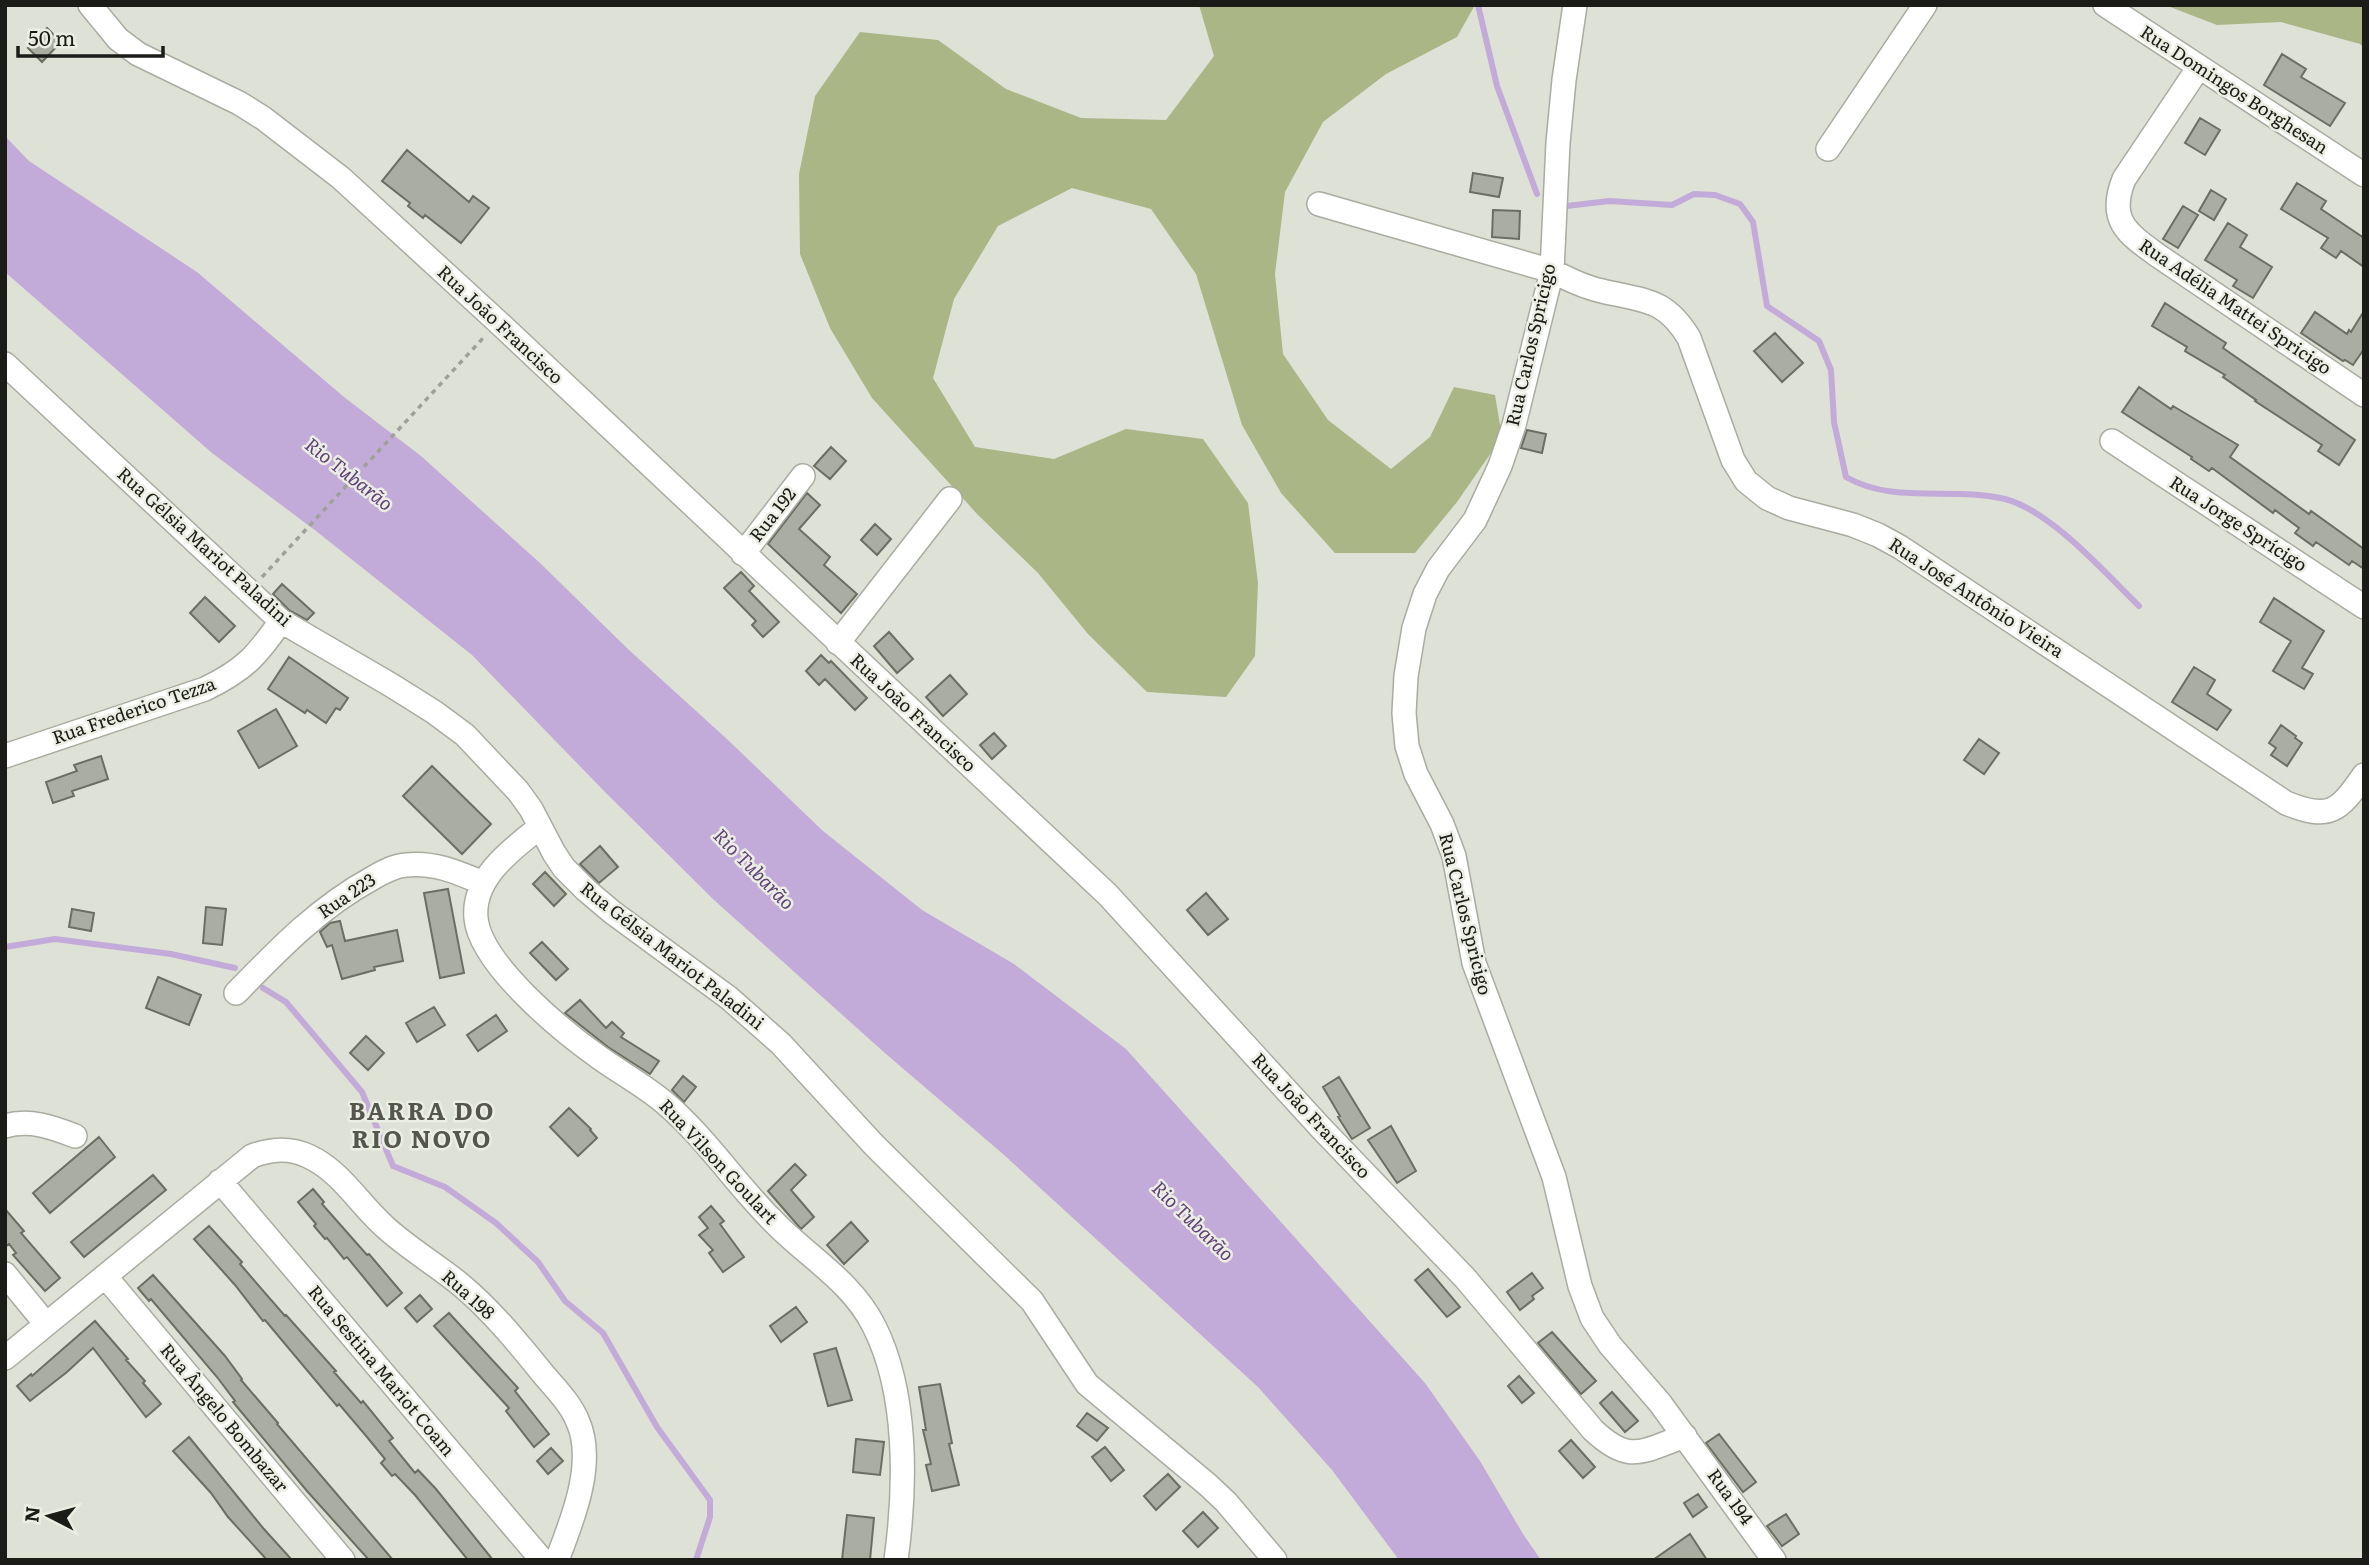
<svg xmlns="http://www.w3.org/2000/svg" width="2369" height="1565" viewBox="0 0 2369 1565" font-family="Literata,serif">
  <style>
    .green { fill: #aab686 }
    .water { fill: #c3abd9 }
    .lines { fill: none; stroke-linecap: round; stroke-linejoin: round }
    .stream { stroke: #c3abd9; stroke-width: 6 }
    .building { fill: #aaada2; stroke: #6b6e63; stroke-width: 2 }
    .street-casing { stroke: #a9aca1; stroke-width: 26 }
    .path { stroke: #9fa198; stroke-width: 3.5; stroke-dasharray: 5 5; stroke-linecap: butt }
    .street { stroke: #fff; stroke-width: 23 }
    .labels { text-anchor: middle; stroke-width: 5; stroke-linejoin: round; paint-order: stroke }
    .street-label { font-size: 18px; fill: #1b1c18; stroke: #ebeee2 }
    .water-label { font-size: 19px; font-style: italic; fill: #60407a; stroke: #ebeee2 }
    .district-label { font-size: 24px; font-weight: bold; letter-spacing: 2px; fill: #55574d; stroke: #ebeee2 }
  </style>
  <rect width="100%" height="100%" fill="#dee1d5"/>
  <!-- green -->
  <path class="green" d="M 1199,5 L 1475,5 L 1457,37 L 1386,74 L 1323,122 L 1285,192 L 1275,274 L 1283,354 L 1328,420 L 1391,469 L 1430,437 L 1454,387 L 1495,395 L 1502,437 L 1457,502 L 1415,553 L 1335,553 L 1281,493 L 1242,425 L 1196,274 L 1151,209 L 1072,188 L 998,226 L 954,299 L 933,378 L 975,447 L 1054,459 L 1126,429 L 1203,439 L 1248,503 L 1258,583 L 1255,656 L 1226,697 L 1147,692 L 1088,634 L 1038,573 L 978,515 L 872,398 L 830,328 L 800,254 L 799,174 L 815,96 L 860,32 L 938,40 L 1006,89 L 1081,118 L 1166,120 L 1214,56 Z
    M 2165,5 L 2364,5 L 2364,48 L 2360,44 L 2281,22 L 2217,25 Z"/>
  <!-- water -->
  <path class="water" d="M 5,136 L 29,161 L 197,272 L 344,397 L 421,456 L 540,563 L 629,650 L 728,740 L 823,831 L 922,910 L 1014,964 L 1126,1049 L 1425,1383 L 1480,1461 L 1523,1534 L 1541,1560 L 1399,1560 L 1332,1470 L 1258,1387 L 1003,1154 L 886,1054 L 714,900 L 605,792 L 472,655 L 316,531 L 212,453 L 5,272 Z"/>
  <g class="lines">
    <!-- stream -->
    <path class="stream" d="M 1478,5 L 1497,86 L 1537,194
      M 1567,206 L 1609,201 L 1672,205 L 1694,194 L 1715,195 L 1740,204 L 1753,222 L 1767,306 L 1819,341 L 1831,370 L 1834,422 L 1846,477 C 1894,505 1953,486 2005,499 C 2051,511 2104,572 2139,606
      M 5,947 L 55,939 L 171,954 L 235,968
      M 263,988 L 286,1002 L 362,1092 L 393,1166 L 445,1187 L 496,1223 L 538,1262 L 565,1301 L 603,1333 L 657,1427 L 710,1500 L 710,1517 L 696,1560"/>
  </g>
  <!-- building -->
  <path class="building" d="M 47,28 L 61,42 L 42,62 L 28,48 Z
    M 2282,54 L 2306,69 L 2301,77 L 2345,103 L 2330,126 L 2264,85 Z
    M 2200,118 L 2220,130 L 2205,155 L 2185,143 Z
    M 407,150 L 469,202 L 473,196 L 489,208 L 461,243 L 425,215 L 423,218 L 408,206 L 410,203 L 382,181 Z
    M 1473,173 L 1503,178 L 1499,197 L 1470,192 Z
    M 2297,183 L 2326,201 L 2321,209 L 2364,238 L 2364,267 L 2341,251 L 2336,258 L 2321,248 L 2328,238 L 2281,209 Z
    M 2211,190 L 2226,199 L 2214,220 L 2199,211 Z
    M 2183,206 L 2198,215 L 2178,248 L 2163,239 Z
    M 1493,210 L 1520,211 L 1519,239 L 1492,237 Z
    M 2228,223 L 2247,235 L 2240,247 L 2272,267 L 2253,298 L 2233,286 L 2237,280 L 2205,260 Z
    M 2165,303 L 2226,343 L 2223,348 L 2355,440 L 2339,465 L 2318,451 L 2322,445 L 2255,401 L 2256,400 L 2223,377 L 2225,375 L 2185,351 L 2187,347 L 2152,326 Z
    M 2364,311 L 2364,349 L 2353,365 L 2345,360 L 2343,361 L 2301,333 L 2315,312 L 2347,334 L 2349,330 L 2351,332 Z
    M 1775,333 L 1803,363 L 1782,382 L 1754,351 Z
    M 2139,387 L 2171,409 L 2173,406 L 2238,445 L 2230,457 L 2309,514 L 2311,511 L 2364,549 L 2364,569 L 2352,561 L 2349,565 L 2316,542 L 2313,546 L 2295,533 L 2299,528 L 2275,510 L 2273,513 L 2212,468 L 2209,471 L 2191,459 L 2192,457 L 2122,412 Z
    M 1527,430 L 1546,434 L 1542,453 L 1521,448 Z
    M 831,447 L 846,461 L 830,479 L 814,466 Z
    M 807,493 L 820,505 L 799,529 L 830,557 L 824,565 L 857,594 L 841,613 L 768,544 Z
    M 875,524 L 891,539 L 877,555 L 861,540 Z
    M 741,572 L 754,586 L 749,591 L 779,622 L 763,637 L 752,625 L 756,621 L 724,588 Z
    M 282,584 L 314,613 L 307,620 L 289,610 L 273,594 Z
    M 205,597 L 235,626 L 219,642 L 190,613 Z
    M 2274,598 L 2324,631 L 2302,668 L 2313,674 L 2304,689 L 2273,671 L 2291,641 L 2260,622 Z
    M 889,632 L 913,659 L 897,673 L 874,646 Z
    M 821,655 L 829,663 L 831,661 L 867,698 L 855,710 L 825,679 L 819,685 L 806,671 Z
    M 289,657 L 348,698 L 340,710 L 336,708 L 326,723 L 307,710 L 305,713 L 268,689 Z
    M 2194,667 L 2215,680 L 2207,694 L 2231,710 L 2217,730 L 2172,702 Z
    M 950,675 L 967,694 L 943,716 L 926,697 Z
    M 276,709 L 297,746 L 259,768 L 238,731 Z
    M 2281,725 L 2296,736 L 2295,738 L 2302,743 L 2287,766 L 2271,755 L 2276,748 L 2269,743 Z
    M 994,733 L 1006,746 L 992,759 L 980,745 Z
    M 1979,739 L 1999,753 L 1984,774 L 1964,760 Z
    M 101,756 L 108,779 L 72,791 L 74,796 L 53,803 L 46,782 L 77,771 L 74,765 Z
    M 432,766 L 491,824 L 462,854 L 403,796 Z
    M 600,846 L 618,867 L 599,883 L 580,864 Z
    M 545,872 L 566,894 L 554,906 L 533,884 Z
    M 448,889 L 464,973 L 440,978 L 424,893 Z
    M 1206,893 L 1228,919 L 1208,935 L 1187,910 Z
    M 206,907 L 226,909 L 222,945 L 203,943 Z
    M 72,909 L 94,913 L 91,931 L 69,927 Z
    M 340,921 L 345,941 L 397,930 L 403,961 L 374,967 L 375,970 L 342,979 L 332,945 L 327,947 L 320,932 L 330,923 Z
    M 542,942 L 568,969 L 556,980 L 530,953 Z
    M 158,977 L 201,995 L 189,1025 L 146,1008 Z
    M 580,1000 L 606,1028 L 612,1022 L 624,1033 L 621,1037 L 659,1061 L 650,1074 L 608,1047 L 565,1013 Z
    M 434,1007 L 445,1025 L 417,1042 L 406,1023 Z
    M 496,1015 L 507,1031 L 478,1051 L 467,1035 Z
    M 366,1036 L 384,1053 L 368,1070 L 350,1053 Z
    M 683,1076 L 696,1087 L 684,1102 L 672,1090 Z
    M 1339,1077 L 1370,1128 L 1352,1139 L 1338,1117 L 1340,1116 L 1323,1087 Z
    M 569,1108 L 591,1129 L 590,1130 L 597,1138 L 578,1156 L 550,1127 Z
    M 1391,1126 L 1416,1171 L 1397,1183 L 1368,1140 Z
    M 99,1137 L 115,1157 L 50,1213 L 33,1193 Z
    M 795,1164 L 806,1175 L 791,1190 L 814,1217 L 801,1229 L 768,1191 Z
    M 153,1175 L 166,1190 L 84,1257 L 71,1242 Z
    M 313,1189 L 324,1202 L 322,1204 L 367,1255 L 369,1254 L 402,1293 L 387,1306 L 347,1257 L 344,1259 L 327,1238 L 325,1239 L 314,1226 L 316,1224 L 298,1202 Z
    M 711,1206 L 724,1221 L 720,1224 L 744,1257 L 723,1272 L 709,1253 L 713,1250 L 699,1235 L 708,1228 L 699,1217 Z
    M 5,1209 L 24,1231 L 21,1233 L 60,1278 L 45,1291 L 13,1255 L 16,1253 L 9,1244 L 5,1247 Z
    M 851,1222 L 868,1241 L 844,1264 L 827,1245 Z
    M 209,1226 L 242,1262 L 240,1264 L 285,1316 L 286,1315 L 336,1371 L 334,1372 L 361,1403 L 363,1401 L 393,1438 L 389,1441 L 415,1473 L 418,1470 L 436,1489 L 493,1560 L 468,1560 L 415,1495 L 395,1474 L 392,1476 L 381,1463 L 385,1459 L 367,1437 L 339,1404 L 337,1406 L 265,1320 L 263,1321 L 235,1285 L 194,1239 Z
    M 1428,1269 L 1460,1307 L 1447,1317 L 1415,1280 Z
    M 1532,1273 L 1543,1288 L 1532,1296 L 1534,1299 L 1520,1310 L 1507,1292 Z
    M 153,1275 L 225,1356 L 242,1379 L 241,1380 L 278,1423 L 277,1424 L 393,1560 L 369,1560 L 307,1491 L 233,1402 L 235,1401 L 217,1377 L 151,1299 L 149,1301 L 138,1288 Z
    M 420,1295 L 432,1309 L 417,1322 L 405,1308 Z
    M 796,1307 L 807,1322 L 781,1342 L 770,1326 Z
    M 449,1313 L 518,1388 L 515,1391 L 549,1434 L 534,1447 L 506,1411 L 509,1408 L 434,1326 Z
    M 95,1321 L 128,1359 L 126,1360 L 145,1381 L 143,1383 L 161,1404 L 146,1417 L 93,1348 L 67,1372 L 30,1401 L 17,1386 L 31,1374 L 32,1376 Z
    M 1552,1332 L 1596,1381 L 1581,1394 L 1538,1343 Z
    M 836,1348 L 852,1400 L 828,1406 L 814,1354 Z
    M 1519,1376 L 1534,1393 L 1522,1403 L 1508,1386 Z
    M 940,1384 L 952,1443 L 949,1444 L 959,1485 L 932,1491 L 926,1465 L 931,1464 L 923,1430 L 926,1430 L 919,1387 Z
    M 1612,1392 L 1638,1421 L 1625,1432 L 1600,1403 Z
    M 1087,1413 L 1108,1428 L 1097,1441 L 1077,1426 Z
    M 1719,1434 L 1756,1482 L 1743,1492 L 1706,1443 Z
    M 189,1437 L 263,1528 L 292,1560 L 267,1560 L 228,1517 L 211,1493 L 173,1451 Z
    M 856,1439 L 884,1442 L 880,1475 L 853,1472 Z
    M 1571,1440 L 1595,1467 L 1583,1478 L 1559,1451 Z
    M 1105,1447 L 1124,1470 L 1111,1481 L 1092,1457 Z
    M 551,1448 L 563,1461 L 548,1474 L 537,1461 Z
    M 1168,1474 L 1180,1487 L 1156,1510 L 1144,1496 Z
    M 1698,1494 L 1707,1507 L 1693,1517 L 1684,1503 Z
    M 1203,1512 L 1218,1528 L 1198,1547 L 1183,1531 Z
    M 1786,1514 L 1799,1534 L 1782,1546 L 1767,1526 Z
    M 847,1515 L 874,1518 L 870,1560 L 842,1560 Z
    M 1690,1534 L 1707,1560 L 1653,1560 Z"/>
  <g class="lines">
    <!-- street casing -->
    <g class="street-casing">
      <path id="street" d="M 90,5 L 118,39 L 138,54 L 239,103 L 263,118 L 341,178 L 498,322 L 1108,895 L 1321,1128 L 1465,1278 L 1593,1430 C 1630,1465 1642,1451 1685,1436
        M 1575,5 L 1564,80 L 1558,143 L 1552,271 L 1514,425 L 1500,466 L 1475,520 L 1438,569 L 1425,594 L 1414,628 L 1406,676 L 1404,713 L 1407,746 L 1416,774 L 1442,824 L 1454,856 L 1474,963 L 1554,1177 L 1580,1286 L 1592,1318 L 1610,1345 L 1660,1403 L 1774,1560
        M 2105,5 L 2364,175
        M 2199,67 L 2124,179 C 2107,221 2128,234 2160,257 L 2364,395
        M 1828,149 L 1925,5
        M 1319,204 L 1552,271 C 1568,279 1584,287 1602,291 C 1644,301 1665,298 1689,338 L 1733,460 L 1746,481 L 1767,498 L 1789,508 L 1853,525 L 1878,535 L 1900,547 L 2286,803 C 2330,821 2339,811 2364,775
        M 5,364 L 281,621 L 391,685 L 434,712 L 465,735 L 518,791 L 531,809 L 554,853 L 564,868 L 586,890 L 612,912 L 729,998 L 781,1044 L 874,1145 L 1032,1301 L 1087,1384 L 1208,1485 L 1226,1502 L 1275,1560
        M 2112,441 L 2364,607
        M 743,554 L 803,476
        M 838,643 L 950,499
        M 5,756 L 205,689 C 244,670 256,657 281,621
        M 540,827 C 512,849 472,878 476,918 C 480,964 563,1032 600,1058 C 621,1073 645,1086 665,1103 C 705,1137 735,1183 772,1220 C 806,1256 851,1280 874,1326 C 908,1393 906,1487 896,1560
        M 236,993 C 277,951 318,908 371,879 C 381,873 393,866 406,865 C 434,862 457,872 483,883
        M 5,1126 C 30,1119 52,1127 75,1136
        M 220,1181 L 542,1560
        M 5,1274 L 46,1324
        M 105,1276 L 343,1560
        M 5,1358 L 252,1156 C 271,1149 289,1147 308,1156 C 341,1171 359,1204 385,1227 C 409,1249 437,1265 461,1285 C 492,1311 519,1344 544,1375 C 556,1389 571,1404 578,1422 C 596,1463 572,1521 557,1560"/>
    </g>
    <!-- path -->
    <path class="path" d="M 262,577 L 485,336"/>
    <!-- street -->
    <use href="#street" class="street"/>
  </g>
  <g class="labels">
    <!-- street labels -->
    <g class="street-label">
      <text transform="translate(2234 90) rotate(33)" y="6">Rua Domingos Borghesan</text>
      <text transform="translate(2235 307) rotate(34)" y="6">Rua Adélia Mattei Spricigo</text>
      <text transform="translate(500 325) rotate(43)" y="6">Rua João Francisco</text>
      <text transform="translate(1531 345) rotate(-77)" y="6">Rua Carlos Spricigo</text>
      <text transform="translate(773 515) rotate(-52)" y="6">Rua 192</text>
      <text transform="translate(2238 524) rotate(33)" y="6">Rua Jorge Sprícigo</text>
      <text transform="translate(204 547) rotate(42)" y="6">Rua Gélsia Mariot Paladini</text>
      <text transform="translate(1976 598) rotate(33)" y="6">Rua José Antônio Vieira</text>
      <text transform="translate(134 711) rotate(-19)" y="6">Rua Frederico Tezza</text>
      <text transform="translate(913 713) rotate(43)" y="6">Rua João Francisco</text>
      <text transform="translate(347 896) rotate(-34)" y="6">Rua 223</text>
      <text transform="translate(1465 914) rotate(76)" y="6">Rua Carlos Spricigo</text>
      <text transform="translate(672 956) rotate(38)" y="6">Rua Gélsia Mariot Paladini</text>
      <text transform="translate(1311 1116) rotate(47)" y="6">Rua João Francisco</text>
      <text transform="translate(718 1162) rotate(47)" y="6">Rua Vilson Goulart</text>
      <text transform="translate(468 1295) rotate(42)" y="6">Rua 198</text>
      <text transform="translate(381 1371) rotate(50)" y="6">Rua Sestina Mariot Coam</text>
      <text transform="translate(224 1418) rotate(50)" y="6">Rua Ângelo Bombazar</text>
      <text transform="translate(1730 1497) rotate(54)" y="6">Rua 194</text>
    </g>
    <!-- water labels -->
    <g class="water-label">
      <text transform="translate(349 474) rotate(38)" y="7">Rio Tubarão</text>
      <text transform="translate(754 869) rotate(45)" y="7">Rio Tubarão</text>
      <text transform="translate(1193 1221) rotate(44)" y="7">Rio Tubarão</text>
    </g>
    <!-- district labels -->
    <g class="district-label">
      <text x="422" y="1120">BARRA DO<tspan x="422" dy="28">RIO NOVO</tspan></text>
    </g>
  </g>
  <!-- border -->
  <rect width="2369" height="1565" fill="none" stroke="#1b1c18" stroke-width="14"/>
  <!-- north arrow -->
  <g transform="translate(49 1516) rotate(276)" stroke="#ebeee2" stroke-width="5" paint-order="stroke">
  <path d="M0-5L12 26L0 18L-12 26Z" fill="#1b1c18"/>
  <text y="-10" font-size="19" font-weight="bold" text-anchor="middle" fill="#1b1c18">N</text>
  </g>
  <!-- scale -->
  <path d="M18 46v10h145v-10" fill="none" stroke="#1b1c18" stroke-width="3.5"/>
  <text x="28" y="46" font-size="21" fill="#1b1c18" stroke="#ebeee2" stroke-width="5" paint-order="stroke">50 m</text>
</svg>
